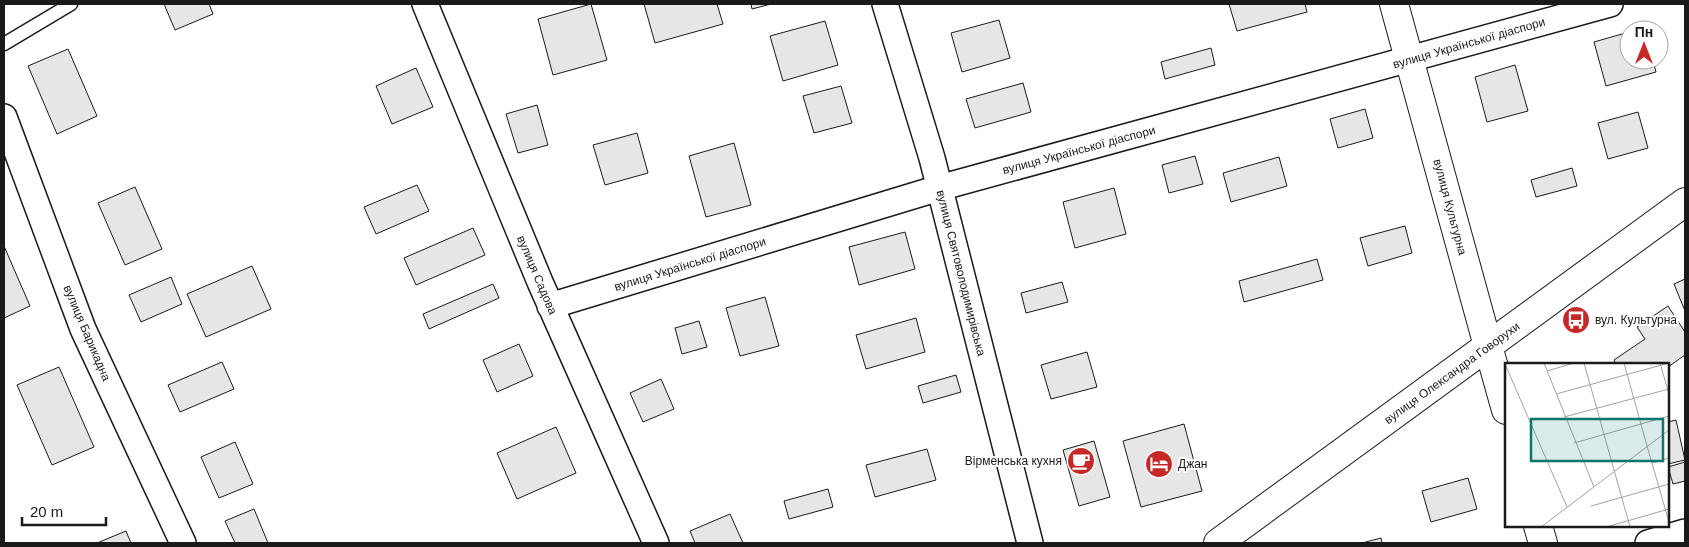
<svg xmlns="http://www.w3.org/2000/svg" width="1689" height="547" viewBox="0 0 1689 547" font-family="Helvetica,sans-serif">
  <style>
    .building { fill: #e6e6e6; stroke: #1a1a1a }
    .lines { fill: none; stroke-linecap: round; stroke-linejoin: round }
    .lane-casing { stroke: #1a1a1a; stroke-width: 15 }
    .street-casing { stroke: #1a1a1a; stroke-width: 28 }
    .secondary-casing { stroke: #1a1a1a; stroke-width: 30 }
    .primary-casing { stroke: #1a1a1a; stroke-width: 30 }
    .lane { stroke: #fff; stroke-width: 12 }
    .street { stroke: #fff; stroke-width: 25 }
    .secondary { stroke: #fff; stroke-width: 28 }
    .primary { stroke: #fff; stroke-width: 28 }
    .labels { text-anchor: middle; stroke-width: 4; stroke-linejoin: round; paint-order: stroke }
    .street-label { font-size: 12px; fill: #1a1a1a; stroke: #fff }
    .poi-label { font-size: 12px; fill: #1a1a1a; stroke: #fff; text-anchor: start }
    .inset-road { fill: none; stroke: #a3a3a3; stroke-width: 1 }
    .view { fill: #0f766e; fill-opacity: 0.15; stroke: #0f766e; stroke-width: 2.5 }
    .inset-edge { fill: none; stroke: #1a1a1a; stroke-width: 2.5 }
  </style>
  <rect width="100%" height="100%" fill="#fff"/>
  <!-- building -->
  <path class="building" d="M 164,4 L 209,4 L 213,14 L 175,30 Z
    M 591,4 L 607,60 L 553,75 L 538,19 Z
    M 644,4 L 717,4 L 723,24 L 655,43 Z
    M 751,4 L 771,4 L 752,9 Z
    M 1229,4 L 1305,4 L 1307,12 L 1237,31 Z
    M 999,20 L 1010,58 L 962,72 L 951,33 Z
    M 825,21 L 838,65 L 783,81 L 770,36 Z
    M 1629,32 L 1629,60 L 1653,60 L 1656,72 L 1606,86 L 1594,42 Z
    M 1211,48 L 1215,65 L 1165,79 L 1161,62 Z
    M 68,49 L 97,116 L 57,134 L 28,66 Z
    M 1515,65 L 1528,111 L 1487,122 L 1475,77 Z
    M 416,68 L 433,107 L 392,124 L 376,86 Z
    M 1023,83 L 1031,112 L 975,128 L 966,99 Z
    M 841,86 L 852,123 L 814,133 L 803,96 Z
    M 537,105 L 548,145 L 518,153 L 506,114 Z
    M 1365,109 L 1373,138 L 1338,148 L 1330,119 Z
    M 1638,112 L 1648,148 L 1608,159 L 1598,123 Z
    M 637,133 L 648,173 L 605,185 L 593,145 Z
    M 734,143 L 751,205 L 706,217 L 689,156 Z
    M 1195,156 L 1203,184 L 1169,193 L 1162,165 Z
    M 1279,157 L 1287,186 L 1231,202 L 1223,173 Z
    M 1572,168 L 1577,186 L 1536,197 L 1531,180 Z
    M 417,185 L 429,211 L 376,234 L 364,207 Z
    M 135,187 L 162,249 L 125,265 L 98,203 Z
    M 1114,188 L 1126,234 L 1075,248 L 1063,202 Z
    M 1405,226 L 1412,253 L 1368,266 L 1360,238 Z
    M 473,228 L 485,255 L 416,285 L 404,258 Z
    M 905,232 L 915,269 L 859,285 L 849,247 Z
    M 4,246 L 30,306 L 4,318 Z
    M 1317,259 L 1323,280 L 1244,302 L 1239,281 Z
    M 252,266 L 271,309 L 206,337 L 187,294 Z
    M 171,277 L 182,304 L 141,322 L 129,295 Z
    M 1685,279 L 1685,311 L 1674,284 Z
    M 1062,282 L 1068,302 L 1026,313 L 1021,293 Z
    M 493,284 L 499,298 L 429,329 L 423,314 Z
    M 765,297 L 779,346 L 740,356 L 726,308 Z
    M 1668,306 L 1685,332 L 1685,355 L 1668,367 L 1668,364 L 1616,364 L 1614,360 L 1645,339 L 1637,327 Z
    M 916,318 L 925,352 L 866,369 L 856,335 Z
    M 699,321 L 707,347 L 682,354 L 675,328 Z
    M 519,344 L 533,376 L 497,392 L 483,360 Z
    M 1087,352 L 1097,387 L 1051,399 L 1041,365 Z
    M 222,362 L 234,389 L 180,412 L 168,385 Z
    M 59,367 L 94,447 L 52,465 L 17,385 Z
    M 956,375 L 961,392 L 923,403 L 918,386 Z
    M 661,379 L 674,409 L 643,422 L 630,393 Z
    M 1676,420 L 1685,460 L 1668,464 L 1668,422 Z
    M 1184,424 L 1202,491 L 1141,507 L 1123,441 Z
    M 556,427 L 576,473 L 517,499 L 497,453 Z
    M 1094,441 L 1110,497 L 1079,506 L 1063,450 Z
    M 235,442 L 253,484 L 219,498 L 201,457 Z
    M 927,449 L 936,480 L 875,497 L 866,465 Z
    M 1685,462 L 1685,481 L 1673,484 L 1668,467 Z
    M 1468,478 L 1477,509 L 1431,522 L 1422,491 Z
    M 828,489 L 833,507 L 789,519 L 784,501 Z
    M 254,509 L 268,543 L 235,543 L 225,521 Z
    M 730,514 L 743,543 L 695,543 L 690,531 Z
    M 126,531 L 131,543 L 97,543 Z
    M 1381,538 L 1382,543 L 1362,543 Z"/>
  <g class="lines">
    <!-- lane casing -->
    <g class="lane-casing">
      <path id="lane" d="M 4,44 L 71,4"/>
    </g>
    <!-- street casing -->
    <g class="street-casing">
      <path id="street" d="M 425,4 L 540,282 L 656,543
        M 885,4 L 932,158 L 1030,543
        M 4,117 L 83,329 L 183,543
        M 550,306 L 939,188 L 1610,4
        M 1648,543 L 1685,532"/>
    </g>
    <!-- secondary casing -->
    <g class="secondary-casing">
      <path id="secondary" d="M 1394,4 L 1488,346"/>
    </g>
    <!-- primary casing -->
    <g class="primary-casing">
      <path id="primary" d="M 1488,346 L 1506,410
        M 1538,526 L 1543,543
        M 1218,543 L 1685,202"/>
    </g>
    <!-- lane -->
    <use href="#lane" class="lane"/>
    <!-- street -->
    <use href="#street" class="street"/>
    <!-- secondary -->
    <use href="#secondary" class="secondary"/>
    <!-- primary -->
    <use href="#primary" class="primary"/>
  </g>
  <!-- icons -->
  <defs>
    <g id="bus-disc" transform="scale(1.4375)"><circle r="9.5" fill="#c62828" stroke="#fff"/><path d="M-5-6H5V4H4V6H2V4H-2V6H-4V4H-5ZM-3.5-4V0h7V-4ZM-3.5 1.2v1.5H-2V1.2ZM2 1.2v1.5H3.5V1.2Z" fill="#fff"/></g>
    <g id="cafe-disc" transform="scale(1.4375)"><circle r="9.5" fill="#c62828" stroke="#fff"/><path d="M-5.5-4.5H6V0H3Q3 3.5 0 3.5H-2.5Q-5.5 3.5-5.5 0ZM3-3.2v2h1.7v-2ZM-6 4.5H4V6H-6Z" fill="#fff"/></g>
    <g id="hotel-disc" transform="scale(1.4375)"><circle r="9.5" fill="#c62828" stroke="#fff"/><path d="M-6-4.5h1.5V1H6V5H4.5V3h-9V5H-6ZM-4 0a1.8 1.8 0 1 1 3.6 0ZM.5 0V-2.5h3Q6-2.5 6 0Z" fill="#fff"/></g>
  </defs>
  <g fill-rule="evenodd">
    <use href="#bus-disc" x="1576" y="320"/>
    <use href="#cafe-disc" x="1081" y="461"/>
    <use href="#hotel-disc" x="1159" y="464"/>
  </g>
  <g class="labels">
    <!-- street labels -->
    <g class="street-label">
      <text transform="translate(1469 43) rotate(-16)" y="4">вулиця Української діаспори</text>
      <text transform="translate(1079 150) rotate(-15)" y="4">вулиця Української діаспори</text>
      <text transform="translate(1450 207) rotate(75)" y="4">вулиця Культурна</text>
      <text transform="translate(690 264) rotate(-17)" y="4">вулиця Української діаспори</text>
      <text transform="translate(961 273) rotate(76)" y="4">вулиця Святоволодимирівська</text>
      <text transform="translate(537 275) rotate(67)" y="4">вулиця Садова</text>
      <text transform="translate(87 333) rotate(67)" y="4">вулиця Барикадна</text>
      <text transform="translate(1452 373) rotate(-36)" y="4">вулиця Олександра Говорухи</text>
    </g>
    <!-- poi labels -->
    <g class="poi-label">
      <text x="1595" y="324">вул. Культурна</text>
      <text x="1062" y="465" text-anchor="end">Вірменська кухня</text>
      <text x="1178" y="468">Джан</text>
    </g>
  </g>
  <!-- overview -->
  <g transform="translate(1505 363)">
    <rect width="164" height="164" fill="#fff"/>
    <path class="inset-road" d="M 39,0 L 89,124M 79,0 L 125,164M 119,0 L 142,83M 155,0 L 164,31M 0,1 L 62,144M 42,8 L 69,0M 51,31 L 164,0M 59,54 L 164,26M 69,80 L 164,53M 142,83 L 164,159M 147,100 L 164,95M 86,143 L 164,121M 36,164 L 164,67M 101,164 L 164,146"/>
    <path class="view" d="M 26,56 L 158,56 L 158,98 L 26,98 Z"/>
    <rect width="164" height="164" class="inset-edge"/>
  </g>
  <!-- border -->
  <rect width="1689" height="547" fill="none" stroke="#1a1a1a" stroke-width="10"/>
  <!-- north arrow -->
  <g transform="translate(1644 45)"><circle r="24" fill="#ffffff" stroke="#a3a3a3"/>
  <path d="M0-4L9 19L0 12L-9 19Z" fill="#c62828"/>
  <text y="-8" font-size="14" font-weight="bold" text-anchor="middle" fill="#1a1a1a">Пн</text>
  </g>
  <!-- scale -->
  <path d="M22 517v8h84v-8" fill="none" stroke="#1a1a1a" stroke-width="2.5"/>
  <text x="30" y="517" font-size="15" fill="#1a1a1a" stroke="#ffffff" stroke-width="4" paint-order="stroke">20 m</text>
</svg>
